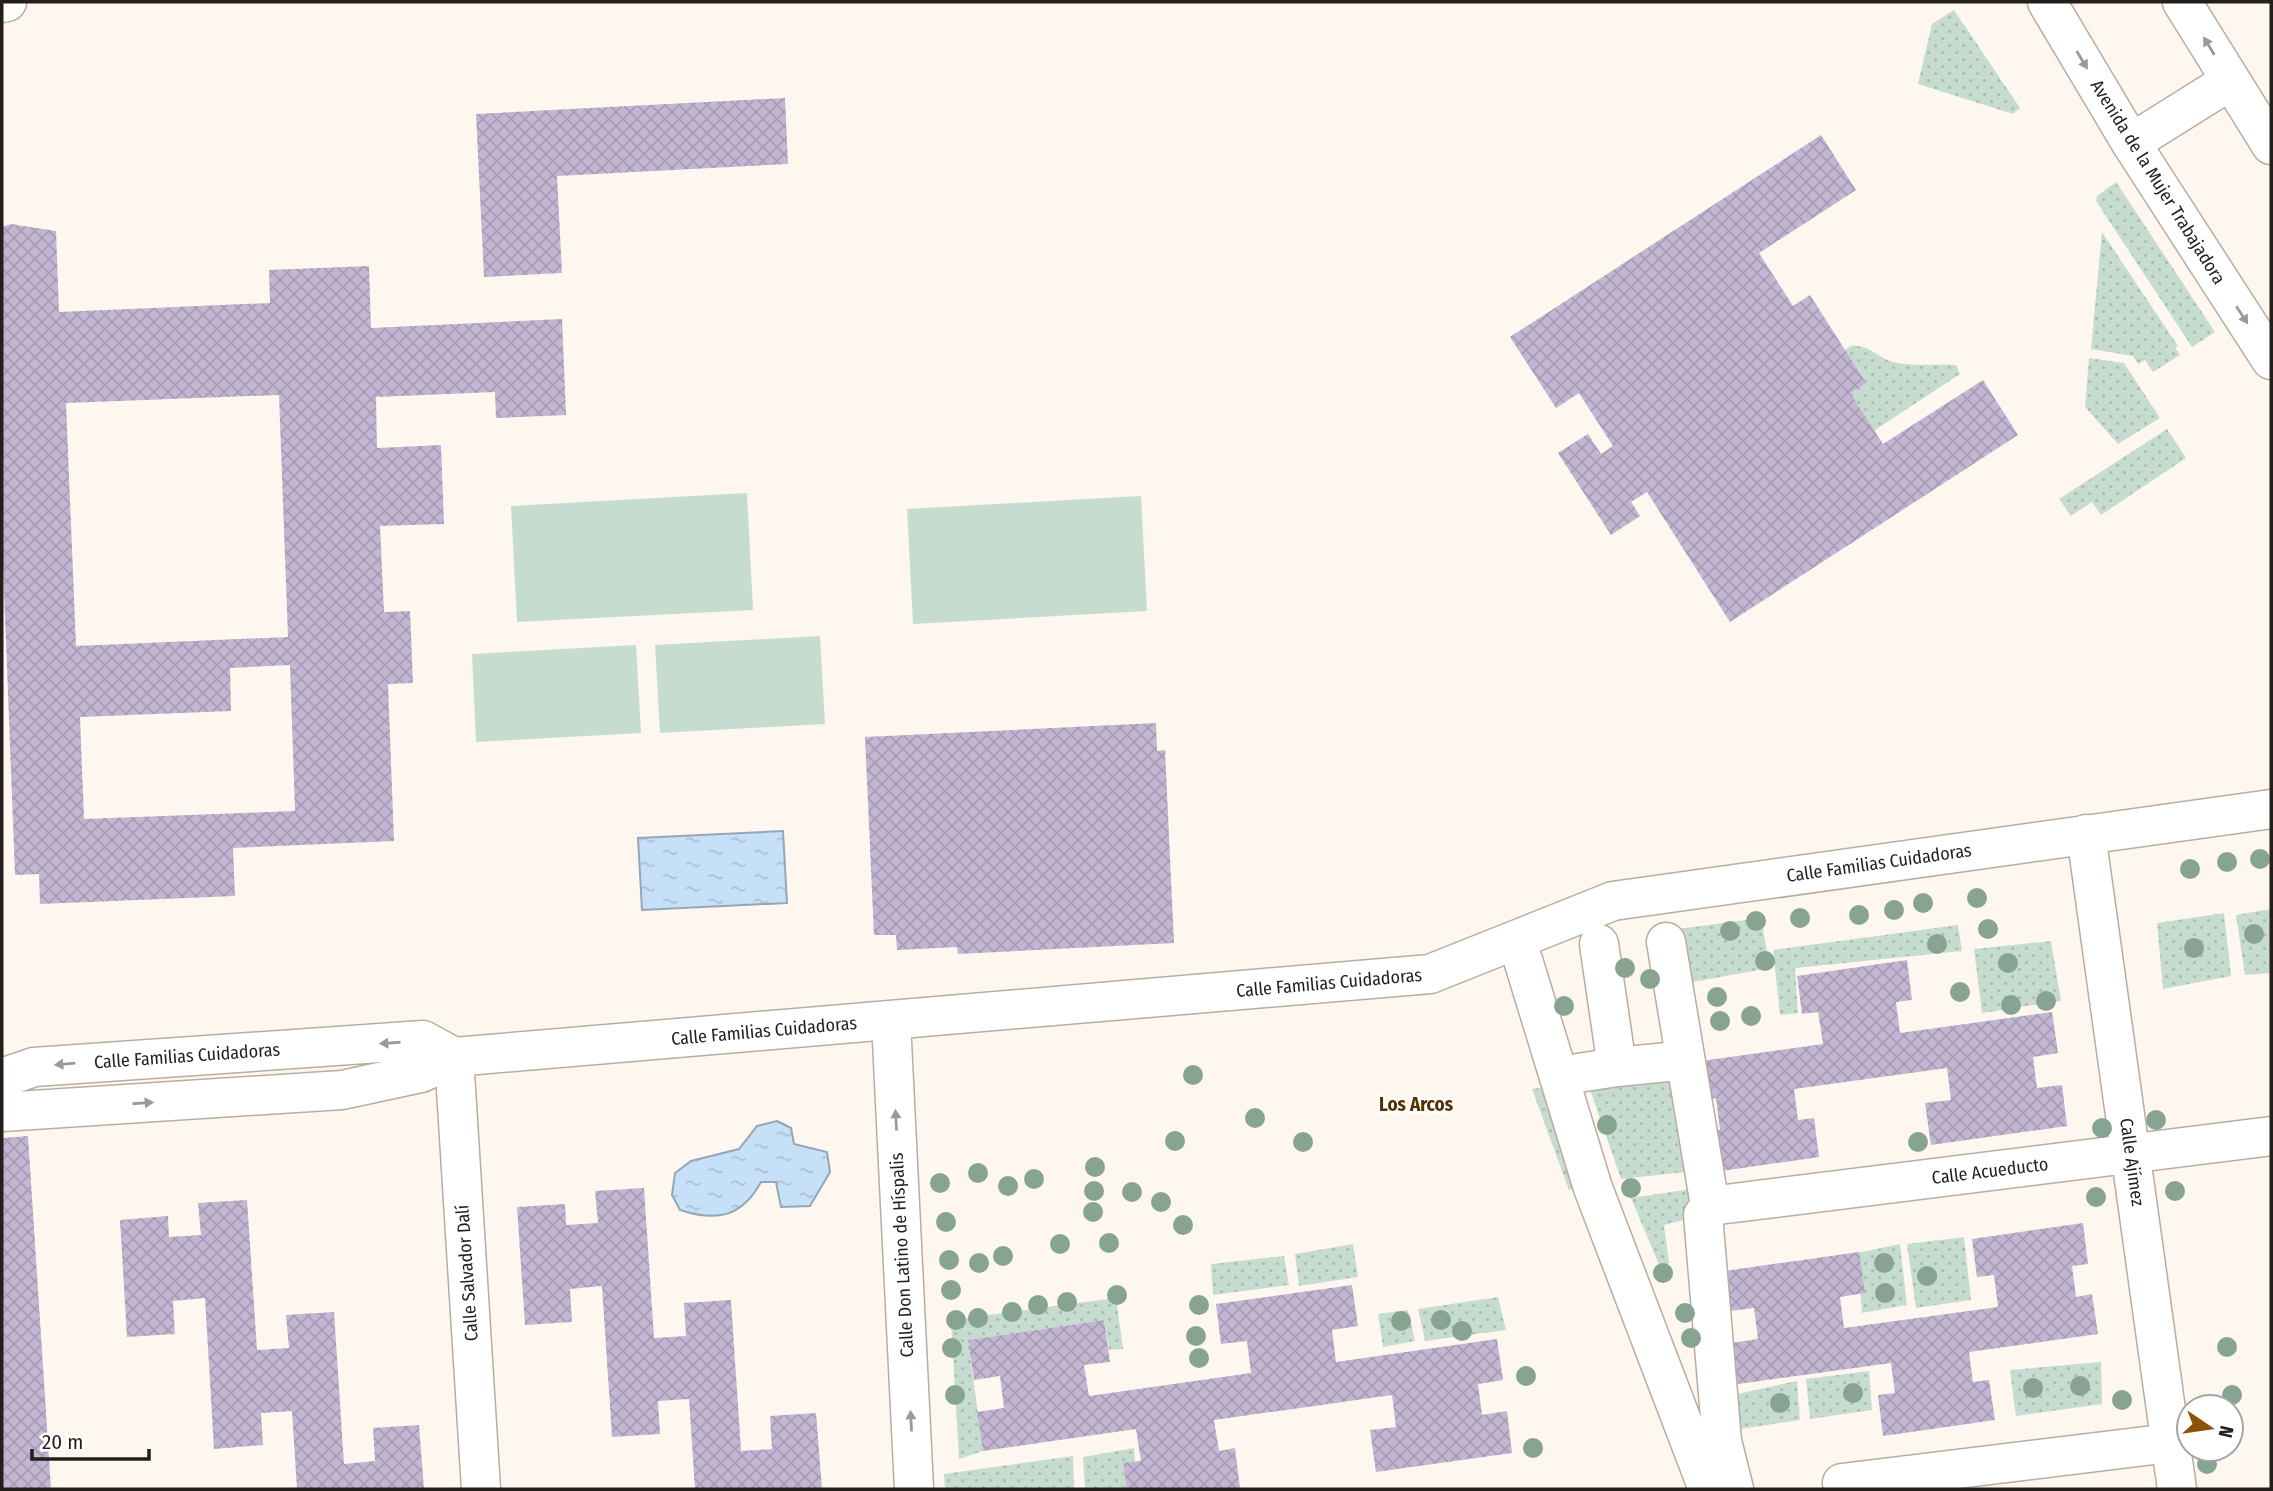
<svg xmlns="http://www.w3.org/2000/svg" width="2273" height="1491" viewBox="0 0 2273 1491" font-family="'Fira Sans Condensed',sans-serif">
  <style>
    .grass { fill: url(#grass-dots) }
    .pitch { fill: #c7dcd0 }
    .water { fill: url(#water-ripples); stroke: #95a6b5; stroke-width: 2 }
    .building { fill: url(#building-cross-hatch); fill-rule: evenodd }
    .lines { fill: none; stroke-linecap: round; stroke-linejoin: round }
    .street-casing { stroke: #b8ad9f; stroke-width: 41 }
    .secondary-casing { stroke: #b8ad9f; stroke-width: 41 }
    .primary-casing { stroke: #b8ad9f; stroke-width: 41 }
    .street { stroke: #fff; stroke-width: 38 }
    .secondary { stroke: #fff; stroke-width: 38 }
    .primary { stroke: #fff; stroke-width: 38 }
    .tree { fill: #87a392 }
    .oneway { fill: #9c9a98 }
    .labels { text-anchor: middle; stroke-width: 5; stroke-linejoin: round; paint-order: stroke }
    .street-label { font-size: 18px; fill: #241f1a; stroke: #fff }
    .neighbourhood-label { font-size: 19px; font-weight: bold; fill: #562f00; stroke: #fff }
  </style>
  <defs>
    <pattern id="grass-dots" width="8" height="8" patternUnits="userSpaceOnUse" patternTransform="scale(1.75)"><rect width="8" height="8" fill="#c7dcd0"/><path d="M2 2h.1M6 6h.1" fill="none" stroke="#abbcb2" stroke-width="1.8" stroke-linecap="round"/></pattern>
    <pattern id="water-ripples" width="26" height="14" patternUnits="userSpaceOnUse" patternTransform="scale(1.75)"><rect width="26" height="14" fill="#c6e0f7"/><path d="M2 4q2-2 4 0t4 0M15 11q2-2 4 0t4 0" fill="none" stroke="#aac0d3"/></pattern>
    <pattern id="building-cross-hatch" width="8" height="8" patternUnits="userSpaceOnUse" patternTransform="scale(1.75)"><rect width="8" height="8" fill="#c3b6d2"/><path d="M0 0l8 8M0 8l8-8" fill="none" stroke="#a79cb4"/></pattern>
  </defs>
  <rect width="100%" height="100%" fill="#fef7ef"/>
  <!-- grass -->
  <path class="grass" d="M 1954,10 L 2020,108 L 2013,114 L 1918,84 L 1932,24 Z
    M 2116,182 L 2215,332 L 2192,347 L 2096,201 L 2097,196 Z
    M 2102,232 L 2178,346 L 2175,348 L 2180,355 L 2153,372 L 2145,360 L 2138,364 L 2133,356 L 2091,349 Z
    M 1851,346 C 1867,344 1874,354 1887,360 C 1908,368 1933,363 1956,365 L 1960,374 L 1866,436 L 1839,394 L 1838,354 Z
    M 2089,358 L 2124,363 L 2160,418 L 2118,444 L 2085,407 Z
    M 2167,429 L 2186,458 L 2101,515 L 2092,502 L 2071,516 L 2059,499 Z
    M 2271,909 L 2271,973 L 2245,975 L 2236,915 Z
    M 2224,913 L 2231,976 L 2163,989 L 2157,923 Z
    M 1761,918 L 1770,968 L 1671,986 L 1663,931 Z
    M 1958,925 L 1962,951 L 1795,968 L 1798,1013 L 1780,1015 L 1773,950 Z
    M 2051,941 L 2061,1001 L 1982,1013 L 1974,949 Z
    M 1686,1066 L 1704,1170 L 1621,1179 L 1587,1081 Z
    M 1570,1083 L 1578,1187 L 1569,1190 L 1532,1089 Z
    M 1698,1188 L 1703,1215 L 1664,1225 L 1669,1263 L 1660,1267 L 1631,1198 Z
    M 1964,1237 L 1971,1300 L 1916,1308 L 1907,1244 Z
    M 1353,1244 L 1358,1277 L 1299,1286 L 1295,1254 Z
    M 1900,1244 L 1907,1305 L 1862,1313 L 1857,1253 Z
    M 1284,1256 L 1289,1285 L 1213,1295 L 1211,1264 Z
    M 1498,1297 L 1506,1330 L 1425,1341 L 1418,1309 Z
    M 1116,1298 L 1123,1349 L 1109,1350 L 1104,1320 L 968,1340 L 983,1451 L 959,1459 L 951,1320 Z
    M 1408,1310 L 1415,1341 L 1383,1347 L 1378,1314 Z
    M 2101,1362 L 2102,1404 L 2016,1416 L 2010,1370 Z
    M 1869,1371 L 1872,1410 L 1810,1419 L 1806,1379 Z
    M 1797,1381 L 1800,1420 L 1740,1429 L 1737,1394 Z
    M 1134,1448 L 1135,1462 L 1123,1464 L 1127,1489 L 1085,1489 L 1083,1457 Z
    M 1073,1456 L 1074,1489 L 945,1489 L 944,1474 Z"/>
  <!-- pitch -->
  <path class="pitch" d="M 747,493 L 753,610 L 517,622 L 511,506 Z
    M 1141,496 L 1147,611 L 913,624 L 907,509 Z
    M 820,636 L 825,724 L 660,733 L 655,645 Z
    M 636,645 L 641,733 L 476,742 L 472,654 Z"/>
  <!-- water -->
  <path class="water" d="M 783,831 L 787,903 L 642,910 L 638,838 Z
    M 777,1121 L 791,1128 L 794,1144 L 827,1152 L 830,1172 L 810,1206 L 781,1207 L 776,1182 L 761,1182 C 742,1217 717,1222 680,1210 L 672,1195 L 675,1173 L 691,1161 L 739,1149 L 757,1126 Z"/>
  <!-- building -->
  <path class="building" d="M 785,98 L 788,164 L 557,176 L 562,273 L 484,277 L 476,114 Z
    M 1821,135 L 1856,190 L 1759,253 L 1793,306 L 1810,295 L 1866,383 L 1850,393 L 1883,444 L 1983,380 L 2018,435 L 1730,622 L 1647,492 L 1631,502 L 1640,516 L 1611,535 L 1558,453 L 1588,434 L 1601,454 L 1613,446 L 1579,393 L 1556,408 L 1510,337 Z
    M 11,224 L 56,231 L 59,312 L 270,303 L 269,270 L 369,266 L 371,328 L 562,319 L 566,415 L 496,418 L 495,392 L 376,397 L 377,448 L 441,445 L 444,524 L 380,526 L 384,612 L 410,611 L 413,683 L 388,684 L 394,841 L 233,848 L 235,896 L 40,904 L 39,874 L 15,875 L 2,538 L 2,227 ZM 279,395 L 288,637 L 76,646 L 66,403 ZM 290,665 L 295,811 L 84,819 L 80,717 L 231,711 L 230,668 Z
    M 1156,723 L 1157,751 L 1165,750 L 1174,943 L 958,954 L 957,947 L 897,950 L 896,935 L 874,935 L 865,737 Z
    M 1907,960 L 1912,1000 L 1896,1002 L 1900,1033 L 2052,1012 L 2058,1053 L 2033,1057 L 2037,1088 L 2062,1085 L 2067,1126 L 1931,1145 L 1925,1103 L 1951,1100 L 1947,1068 L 1794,1089 L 1798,1120 L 1814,1118 L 1819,1157 L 1708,1173 L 1702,1132 L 1720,1130 L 1716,1098 L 1699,1101 L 1694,1062 L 1823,1044 L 1818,1012 L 1802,1014 L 1797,976 Z
    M 28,1136 L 51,1489 L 2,1489 L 2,1138 Z
    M 644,1188 L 654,1338 L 686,1336 L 684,1303 L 731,1300 L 741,1451 L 772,1449 L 770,1416 L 816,1413 L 822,1489 L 695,1489 L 689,1399 L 658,1401 L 660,1434 L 612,1437 L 602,1286 L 570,1289 L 572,1322 L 525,1325 L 517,1207 L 565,1204 L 566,1225 L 598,1223 L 595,1191 Z
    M 247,1200 L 257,1350 L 289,1348 L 286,1315 L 334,1312 L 344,1464 L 375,1461 L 373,1428 L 419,1425 L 424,1489 L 297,1489 L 292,1411 L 261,1413 L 263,1445 L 214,1449 L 205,1298 L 173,1301 L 175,1334 L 127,1337 L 120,1220 L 168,1216 L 169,1237 L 201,1235 L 198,1203 Z
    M 2083,1223 L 2088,1264 L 2072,1266 L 2076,1297 L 2092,1294 L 2098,1334 L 1969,1352 L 1973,1382 L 1989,1380 L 1995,1420 L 1883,1436 L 1878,1395 L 1895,1393 L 1891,1363 L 1738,1384 L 1732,1343 L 1758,1339 L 1754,1308 L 1730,1311 L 1724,1271 L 1859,1252 L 1865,1293 L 1840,1297 L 1844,1328 L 1998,1307 L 1994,1275 L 1977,1277 L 1972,1239 Z
    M 1352,1285 L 1358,1326 L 1332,1330 L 1336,1362 L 1497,1339 L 1503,1380 L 1478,1384 L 1482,1415 L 1507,1411 L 1512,1453 L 1376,1472 L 1370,1430 L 1396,1427 L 1392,1395 L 1214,1420 L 1219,1451 L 1235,1448 L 1240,1488 L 1229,1489 L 1127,1489 L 1123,1463 L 1141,1461 L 1136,1429 L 983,1451 L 977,1412 L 1004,1408 L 1000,1376 L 974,1380 L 968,1340 L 1104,1320 L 1110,1362 L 1084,1365 L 1089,1396 L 1251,1373 L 1247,1341 L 1221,1344 L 1216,1304 Z"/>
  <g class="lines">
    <!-- street casing -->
    <g class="street-casing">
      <path id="street" d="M 2131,143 L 2230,81
        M 2086,834 L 2177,1489
        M 1666,942 L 1710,1206 L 2271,1136
        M 1523,960 L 1593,1188 L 1708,1489
        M 891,1021 L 914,1489
        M 454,1057 L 481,1489
        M 1617,1067 L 1668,1062
        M 1559,1076 L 1617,1067 L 1599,944
        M 2,1078 L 34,1067 L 423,1040 L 454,1057
        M 2,1112 L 342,1090 L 421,1073 L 454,1057 L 1430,974 L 1613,901 L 2271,809
        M 1703,1215 L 1722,1441 L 1734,1489
        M 1842,1483 L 2170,1443"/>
    </g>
    <!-- secondary casing -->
    <g class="secondary-casing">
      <path id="secondary" d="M 2047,2 L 2131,143 L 2271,360
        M 2182,2 L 2271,145"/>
    </g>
    <!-- primary casing -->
    <g class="primary-casing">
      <path id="primary" d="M 2,3 L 7,2"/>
    </g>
    <!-- street -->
    <use href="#street" class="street"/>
    <!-- secondary -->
    <use href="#secondary" class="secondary"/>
    <!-- primary -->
    <use href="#primary" class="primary"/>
  </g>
  <!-- trees -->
  <g class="tree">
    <circle cx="2260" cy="859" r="10"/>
    <circle cx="2227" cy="862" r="10"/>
    <circle cx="2190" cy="869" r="10"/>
    <circle cx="1977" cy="898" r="10"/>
    <circle cx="1923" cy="903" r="10"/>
    <circle cx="1894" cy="910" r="10"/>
    <circle cx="1859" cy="915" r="10"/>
    <circle cx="1800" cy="918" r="10"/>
    <circle cx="1756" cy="921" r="10"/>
    <circle cx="1988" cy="929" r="10"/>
    <circle cx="1730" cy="931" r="10"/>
    <circle cx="2254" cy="934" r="10"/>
    <circle cx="1937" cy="944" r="10"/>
    <circle cx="2194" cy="948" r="10"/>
    <circle cx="1765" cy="961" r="10"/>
    <circle cx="2008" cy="963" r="10"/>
    <circle cx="1625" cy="968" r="10"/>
    <circle cx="1650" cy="979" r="10"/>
    <circle cx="1960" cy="992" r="10"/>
    <circle cx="1717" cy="997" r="10"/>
    <circle cx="2046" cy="1001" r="10"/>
    <circle cx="2011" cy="1005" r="10"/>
    <circle cx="1564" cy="1006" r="10"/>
    <circle cx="1751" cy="1016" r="10"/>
    <circle cx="1720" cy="1021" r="10"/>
    <circle cx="1193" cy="1075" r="10"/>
    <circle cx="1255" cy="1118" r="10"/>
    <circle cx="2156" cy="1120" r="10"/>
    <circle cx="1607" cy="1125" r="10"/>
    <circle cx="2102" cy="1128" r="10"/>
    <circle cx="1175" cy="1141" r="10"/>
    <circle cx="1303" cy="1142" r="10"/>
    <circle cx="1918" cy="1142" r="10"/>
    <circle cx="1095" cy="1167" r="10"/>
    <circle cx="978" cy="1173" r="10"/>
    <circle cx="1034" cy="1179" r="10"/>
    <circle cx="940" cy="1183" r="10"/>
    <circle cx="1008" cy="1186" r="10"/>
    <circle cx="1631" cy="1188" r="10"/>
    <circle cx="1094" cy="1191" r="10"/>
    <circle cx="2175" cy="1191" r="10"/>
    <circle cx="1132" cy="1192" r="10"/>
    <circle cx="2096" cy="1197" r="10"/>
    <circle cx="1161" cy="1202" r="10"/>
    <circle cx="1093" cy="1212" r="10"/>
    <circle cx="946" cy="1222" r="10"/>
    <circle cx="1183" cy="1225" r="10"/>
    <circle cx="1109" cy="1243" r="10"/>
    <circle cx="1060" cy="1244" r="10"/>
    <circle cx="1003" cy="1256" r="10"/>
    <circle cx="949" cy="1260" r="10"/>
    <circle cx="979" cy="1263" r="10"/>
    <circle cx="1884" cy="1263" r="10"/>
    <circle cx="1663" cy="1273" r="10"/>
    <circle cx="1927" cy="1276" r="10"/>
    <circle cx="951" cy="1290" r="10"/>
    <circle cx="1885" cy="1293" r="10"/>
    <circle cx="1117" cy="1295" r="10"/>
    <circle cx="1067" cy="1302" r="10"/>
    <circle cx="1038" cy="1305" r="10"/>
    <circle cx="1199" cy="1305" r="10"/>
    <circle cx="1012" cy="1312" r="10"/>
    <circle cx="1685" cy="1313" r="10"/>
    <circle cx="978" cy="1318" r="10"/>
    <circle cx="956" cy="1320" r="10"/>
    <circle cx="1441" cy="1320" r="10"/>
    <circle cx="1401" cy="1321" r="10"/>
    <circle cx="1462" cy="1331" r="10"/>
    <circle cx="1196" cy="1336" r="10"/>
    <circle cx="1691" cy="1338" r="10"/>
    <circle cx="2227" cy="1347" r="10"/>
    <circle cx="952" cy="1348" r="10"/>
    <circle cx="1199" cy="1358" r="10"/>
    <circle cx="1526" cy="1376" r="10"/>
    <circle cx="2080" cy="1386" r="10"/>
    <circle cx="2033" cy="1388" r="10"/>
    <circle cx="1853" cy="1393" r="10"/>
    <circle cx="955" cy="1395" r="10"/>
    <circle cx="2232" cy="1395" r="10"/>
    <circle cx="2122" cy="1400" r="10"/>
    <circle cx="1780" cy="1403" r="10"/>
    <circle cx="1533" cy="1448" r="10"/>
    <circle cx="2207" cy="1464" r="10"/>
  </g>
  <!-- one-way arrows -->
  <defs><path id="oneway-solid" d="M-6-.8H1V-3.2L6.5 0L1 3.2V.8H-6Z" transform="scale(1.75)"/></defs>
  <g class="oneway">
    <use href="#oneway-solid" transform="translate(2209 46) rotate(-121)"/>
    <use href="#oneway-solid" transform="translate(2082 60) rotate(59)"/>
    <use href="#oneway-solid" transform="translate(2242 315) rotate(57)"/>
    <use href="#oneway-solid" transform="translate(390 1043) rotate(176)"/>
    <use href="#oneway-solid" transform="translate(65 1064) rotate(175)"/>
    <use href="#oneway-solid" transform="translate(143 1103) rotate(-4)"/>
    <use href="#oneway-solid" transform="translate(896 1120) rotate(-93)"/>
    <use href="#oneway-solid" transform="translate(911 1421) rotate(-93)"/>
  </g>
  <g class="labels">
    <!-- street labels -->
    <g class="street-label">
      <text transform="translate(2158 182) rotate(58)" y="6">Avenida de la Mujer Trabajadora</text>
      <text transform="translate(1879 863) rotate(-8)" y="6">Calle Familias Cuidadoras</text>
      <text transform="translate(1329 983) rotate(-5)" y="6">Calle Familias Cuidadoras</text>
      <text transform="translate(764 1031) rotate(-5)" y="6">Calle Familias Cuidadoras</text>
      <text transform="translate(187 1056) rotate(-4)" y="6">Calle Familias Cuidadoras</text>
      <text transform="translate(2132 1162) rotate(82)" y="6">Calle Ajímez</text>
      <text transform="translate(1990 1171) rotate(-7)" y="6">Calle Acueducto</text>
      <text transform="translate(902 1255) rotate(-93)" y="6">Calle Don Latino de Híspalis</text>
      <text transform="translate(467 1273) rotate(-94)" y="6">Calle Salvador Dalí</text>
    </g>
    <!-- neighbourhood labels -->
    <g class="neighbourhood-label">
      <text x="1416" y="1111">Los Arcos</text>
    </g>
  </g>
  <!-- border -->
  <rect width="2273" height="1491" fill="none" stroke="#241f1a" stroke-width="7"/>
  <!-- north arrow -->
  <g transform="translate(2210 1428) rotate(103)"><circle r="33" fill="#ffffff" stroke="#a7a5a3" stroke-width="2"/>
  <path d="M0-5L12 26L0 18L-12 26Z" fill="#8b5209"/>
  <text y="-10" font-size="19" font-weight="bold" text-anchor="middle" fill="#241f1a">N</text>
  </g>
  <!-- scale -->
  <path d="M32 1449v10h117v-10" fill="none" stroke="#241f1a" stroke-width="3.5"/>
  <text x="42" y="1449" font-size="21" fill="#241f1a" stroke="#ffffff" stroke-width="5" paint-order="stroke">20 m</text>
</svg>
